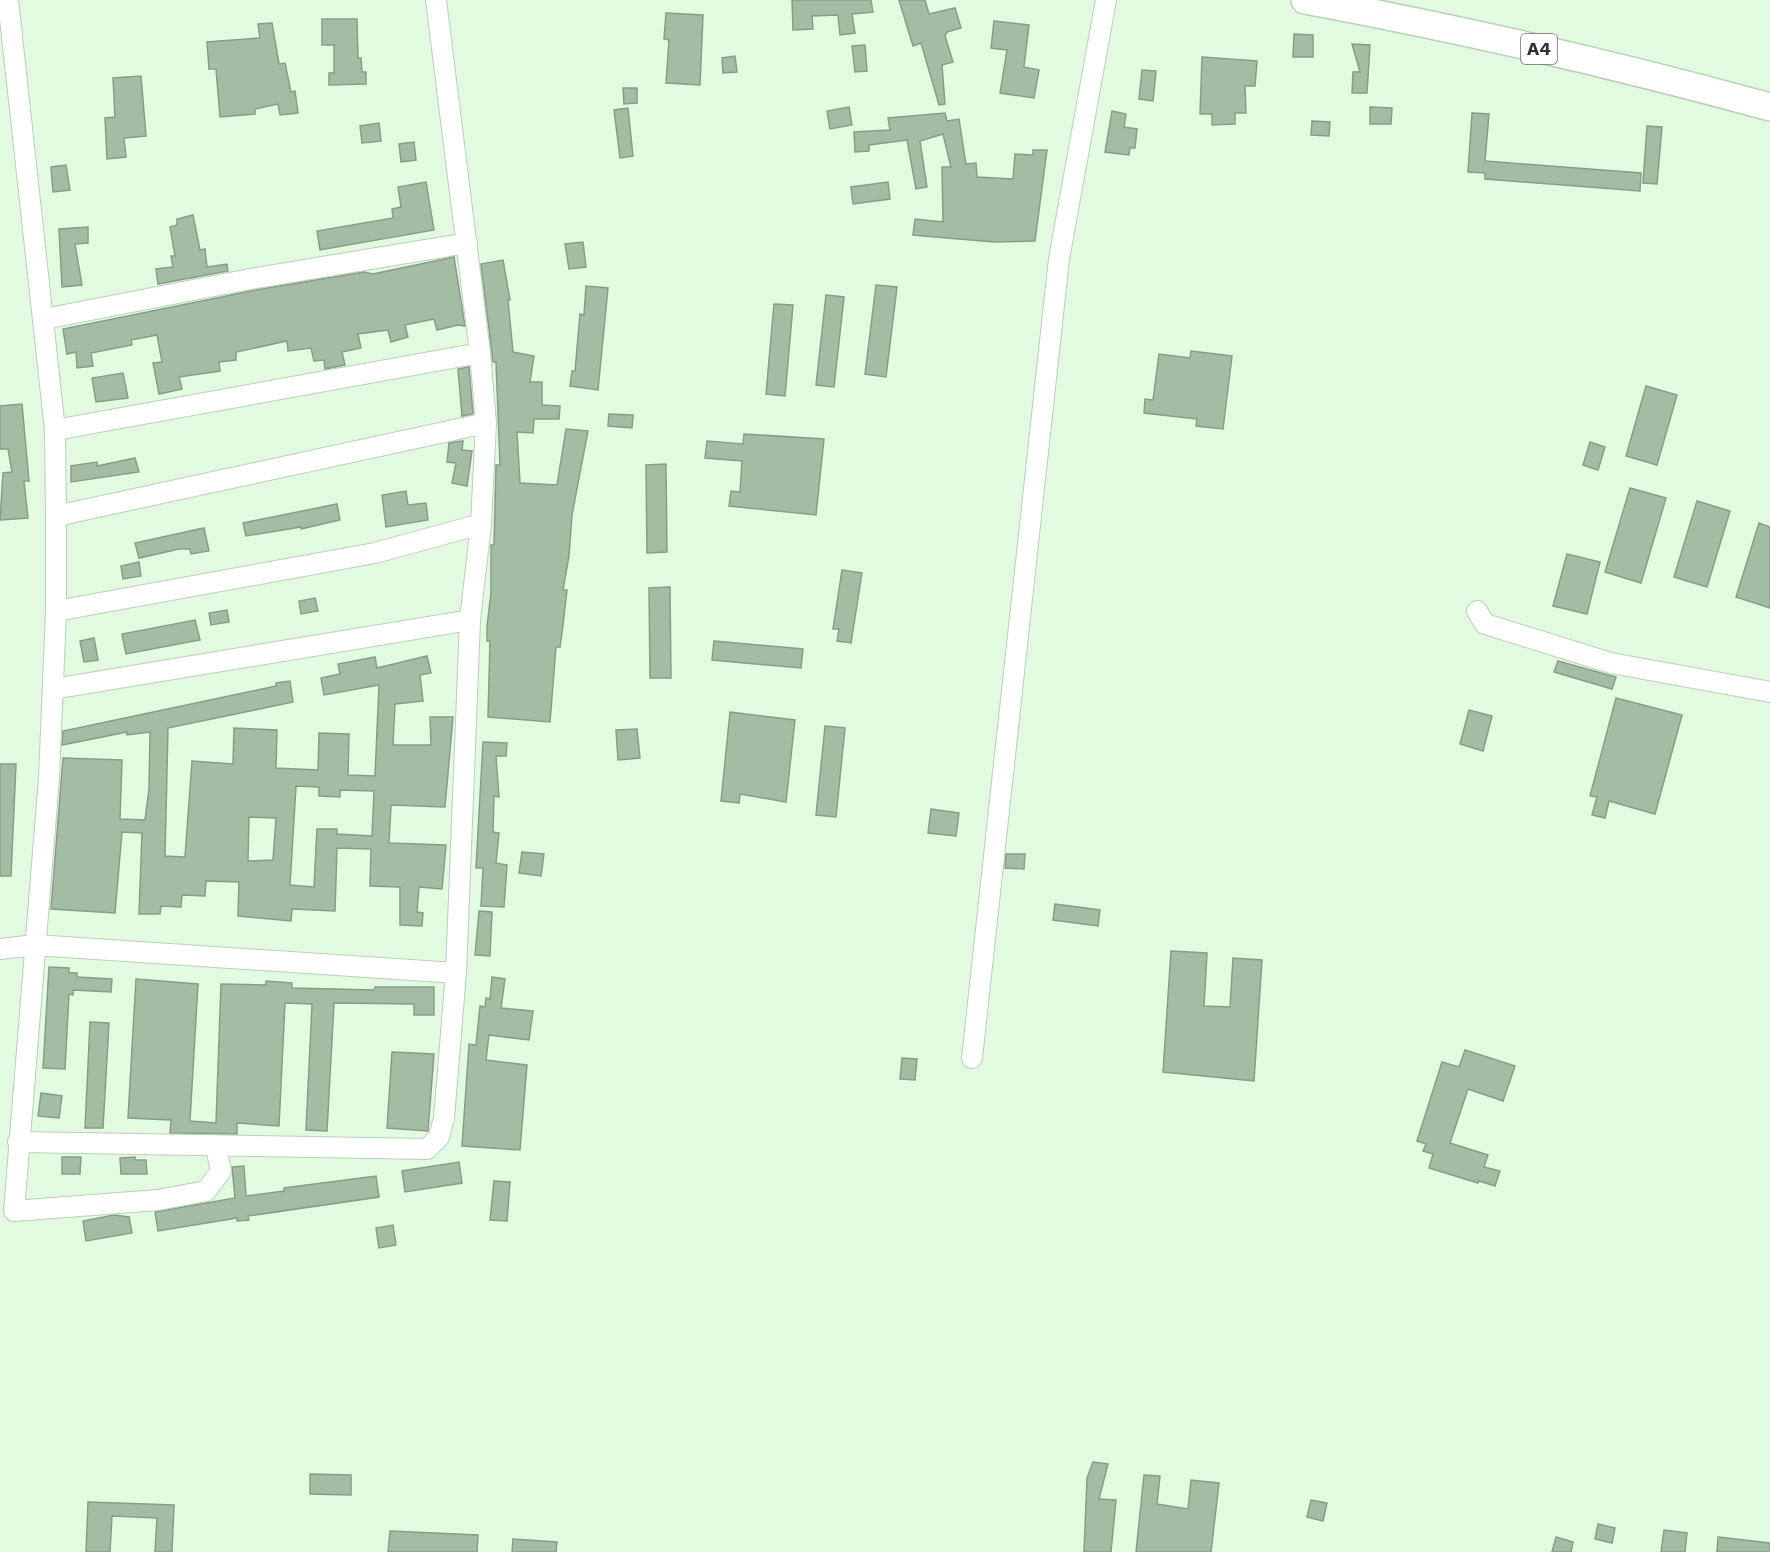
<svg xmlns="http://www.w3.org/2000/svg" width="1770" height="1552" viewBox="0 0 1770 1552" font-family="'Work Sans',sans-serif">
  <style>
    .building { fill: #a4bca3; stroke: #879e86; stroke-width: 1.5; fill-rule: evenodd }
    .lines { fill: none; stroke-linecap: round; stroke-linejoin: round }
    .minor-casing { stroke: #b9d1b8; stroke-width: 22 }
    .highway-casing { stroke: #b9d1b8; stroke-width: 30 }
    .minor { stroke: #fff; stroke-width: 20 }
    .highway { stroke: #fff; stroke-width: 27 }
    .labels { text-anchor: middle; stroke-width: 4.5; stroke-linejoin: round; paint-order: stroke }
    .shield { fill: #fff; stroke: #6a7069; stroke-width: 1.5 }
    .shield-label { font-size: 18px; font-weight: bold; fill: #2a3329 }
  </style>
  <rect width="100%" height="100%" fill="#e1fae0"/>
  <!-- building -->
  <path class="building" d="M 792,0 L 871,0 L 873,12 L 852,14 L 855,33 L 840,35 L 838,15 L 812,16 L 813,29 L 793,30 Z
    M 899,0 L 925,0 L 929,14 L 955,8 L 961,28 L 947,32 L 945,36 L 953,62 L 942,65 L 945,104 L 939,105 L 921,43 L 913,46 Z
    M 666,13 L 703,15 L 700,85 L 666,83 L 669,40 L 664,39 Z
    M 322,19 L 357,19 L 358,58 L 361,58 L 362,72 L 366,72 L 366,84 L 329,85 L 329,73 L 334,73 L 334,45 L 322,45 Z
    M 994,21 L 1029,25 L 1024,67 L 1039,70 L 1034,98 L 1000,93 L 1007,50 L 991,48 Z
    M 272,23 L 279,64 L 285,63 L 291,92 L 295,91 L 298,113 L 280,115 L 278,104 L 255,109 L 255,114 L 220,117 L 216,69 L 209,69 L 207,42 L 260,38 L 258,24 Z
    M 1294,34 L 1313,35 L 1313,57 L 1293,57 Z
    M 1352,44 L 1370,45 L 1367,93 L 1352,93 L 1353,72 L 1360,72 Z
    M 865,45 L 867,71 L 855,72 L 852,46 Z
    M 735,56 L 737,72 L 723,73 L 722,58 Z
    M 1202,57 L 1257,61 L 1255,86 L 1245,86 L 1246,113 L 1235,113 L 1235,124 L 1212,125 L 1212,114 L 1200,114 Z
    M 1142,70 L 1156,71 L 1153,101 L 1139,99 Z
    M 141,76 L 146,136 L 124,138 L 126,157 L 107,159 L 105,118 L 115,117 L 113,78 Z
    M 623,88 L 637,88 L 637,103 L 624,104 Z
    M 849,107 L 852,125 L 830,129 L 827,111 Z
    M 1370,107 L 1392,108 L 1391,124 L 1370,124 Z
    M 628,108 L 633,156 L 620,158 L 614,110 Z
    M 1112,111 L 1126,114 L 1124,127 L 1137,129 L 1135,148 L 1130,148 L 1129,155 L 1105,152 Z
    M 945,113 L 947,121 L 959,119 L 966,164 L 976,163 L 977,177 L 1013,179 L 1015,154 L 1033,155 L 1033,150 L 1047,150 L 1035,241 L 994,242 L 913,235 L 915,219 L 943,222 L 942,167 L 951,167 L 943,134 L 920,141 L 927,187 L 916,189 L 907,140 L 869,145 L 869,151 L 855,152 L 854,132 L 890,130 L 888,118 Z
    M 1472,113 L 1489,114 L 1485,161 L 1641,173 L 1640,191 L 1485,179 L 1485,173 L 1468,172 Z
    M 1312,121 L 1330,122 L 1329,136 L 1311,135 Z
    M 379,123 L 381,141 L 362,143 L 360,126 Z
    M 1647,126 L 1662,127 L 1657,184 L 1643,183 Z
    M 414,142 L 416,160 L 401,162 L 399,144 Z
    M 66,165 L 70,190 L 53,192 L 51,167 Z
    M 426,182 L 434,230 L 320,250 L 317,231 L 393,218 L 392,209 L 401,207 L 398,187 Z
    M 888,182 L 890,199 L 853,204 L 851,187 Z
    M 193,215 L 200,250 L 205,249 L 207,267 L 227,264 L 228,271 L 158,284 L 156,269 L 173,267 L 171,256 L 175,256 L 170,227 L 177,225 L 177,219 Z
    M 88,227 L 88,243 L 75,244 L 82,285 L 62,287 L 59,229 Z
    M 583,242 L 586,267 L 569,269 L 565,244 Z
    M 454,257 L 465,326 L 458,325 L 437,330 L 434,319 L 405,325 L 408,337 L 391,342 L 388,330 L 358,334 L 361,348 L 342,352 L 345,365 L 325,369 L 324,360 L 314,361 L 311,348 L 288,351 L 287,341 L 236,352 L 236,360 L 219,362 L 220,371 L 179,377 L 182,389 L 159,394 L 153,363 L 162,362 L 157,335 L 131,340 L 132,345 L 91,353 L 93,366 L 77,368 L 76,352 L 67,354 L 63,329 L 256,290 L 364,272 L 373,274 Z
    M 503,260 L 510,300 L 508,300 L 513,352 L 534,356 L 530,382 L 542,382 L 542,405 L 560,406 L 559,419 L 534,419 L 533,433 L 517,432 L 520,483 L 557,485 L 566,429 L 588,431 L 572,515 L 569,556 L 563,590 L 567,590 L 562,633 L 560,647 L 556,647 L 550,722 L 488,717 L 490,641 L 487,641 L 487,626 L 491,593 L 491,545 L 494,545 L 496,465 L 500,465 L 496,362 L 493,362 L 481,264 Z
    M 876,285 L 897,287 L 886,377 L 865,374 Z
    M 586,286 L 608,288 L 598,390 L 570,386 L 572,371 L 575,371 L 580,314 L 584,315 Z
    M 826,295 L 844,297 L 834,387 L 816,385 Z
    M 774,304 L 793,305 L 785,396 L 766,394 Z
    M 1191,351 L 1232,356 L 1223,429 L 1196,426 L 1197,419 L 1144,413 L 1145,399 L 1153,400 L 1159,354 L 1190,358 Z
    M 469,367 L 473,414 L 462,416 L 458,369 Z
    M 123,373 L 128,398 L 96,402 L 92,378 Z
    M 1646,386 L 1677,395 L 1657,465 L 1626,456 Z
    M 22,404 L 29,481 L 24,481 L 28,518 L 0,520 L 3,473 L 12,472 L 8,449 L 0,449 L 0,406 Z
    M 609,414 L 633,415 L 632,428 L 608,426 Z
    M 744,434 L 824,439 L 816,515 L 729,506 L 731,491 L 740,492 L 742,461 L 705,458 L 707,441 L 743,444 Z
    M 463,441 L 462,450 L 472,451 L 467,486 L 452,483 L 456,463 L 447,462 L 449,443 Z
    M 1590,442 L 1605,447 L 1598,470 L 1583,465 Z
    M 135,458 L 139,472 L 71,482 L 71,466 L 97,462 L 97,466 Z
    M 666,464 L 667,552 L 647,553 L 646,465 Z
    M 1630,488 L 1666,498 L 1641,583 L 1605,572 Z
    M 406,491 L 408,505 L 426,503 L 428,520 L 386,527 L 382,495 Z
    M 1697,501 L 1730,511 L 1707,587 L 1674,577 Z
    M 337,504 L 340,520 L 301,529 L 301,527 L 246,536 L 243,523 Z
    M 1759,523 L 1770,527 L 1770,608 L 1736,597 Z
    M 204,528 L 209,551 L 191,554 L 190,549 L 179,549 L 139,558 L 135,543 Z
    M 1567,554 L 1600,562 L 1587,614 L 1553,606 Z
    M 139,562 L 141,576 L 123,579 L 121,566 Z
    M 842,570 L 862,573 L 851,643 L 837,641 L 839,629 L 833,629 Z
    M 670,587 L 671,678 L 650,678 L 649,588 Z
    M 315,598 L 318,611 L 301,614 L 299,601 Z
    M 227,610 L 229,622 L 211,625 L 209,613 Z
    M 195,620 L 200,640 L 126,654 L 122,634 Z
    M 94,638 L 98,660 L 84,662 L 80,641 Z
    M 714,641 L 803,649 L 801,668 L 712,660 Z
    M 427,656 L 431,673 L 420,675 L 423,701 L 395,704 L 393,745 L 431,745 L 430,717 L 453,717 L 445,807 L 391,805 L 389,843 L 446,845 L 442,889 L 419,887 L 417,912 L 423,913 L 422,926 L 400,925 L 400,887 L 370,886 L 371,849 L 337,848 L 335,911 L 292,909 L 291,921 L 238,916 L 239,882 L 206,881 L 205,896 L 182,895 L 181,907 L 161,906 L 160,914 L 139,914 L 142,833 L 122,832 L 115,913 L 51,909 L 63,758 L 122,760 L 120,819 L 145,820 L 149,789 L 150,732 L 127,735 L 127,732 L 62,745 L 63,731 L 276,686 L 276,683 L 290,681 L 293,702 L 168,728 L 165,856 L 185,857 L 192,761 L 233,764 L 234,728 L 277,730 L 276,768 L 318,770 L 319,733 L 349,734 L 348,775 L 375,776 L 379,685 L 324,695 L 321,678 L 340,674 L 338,664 L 375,657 L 377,668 ZM 296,786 L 319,787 L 319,796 L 340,797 L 340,790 L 374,791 L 372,836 L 337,834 L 337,829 L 317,829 L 314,887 L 290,885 ZM 249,817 L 276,818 L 273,860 L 248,861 Z
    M 1558,661 L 1616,677 L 1612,689 L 1554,672 Z
    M 1616,698 L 1682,715 L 1655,814 L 1609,801 L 1605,818 L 1592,815 L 1597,797 L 1590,796 Z
    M 1469,710 L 1492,716 L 1483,751 L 1460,744 Z
    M 730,712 L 795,720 L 786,802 L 740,794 L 739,803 L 721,801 Z
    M 825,726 L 845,728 L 836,817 L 816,815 Z
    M 637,729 L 640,758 L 618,760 L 616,730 Z
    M 483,742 L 507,743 L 506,756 L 496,756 L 499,797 L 494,796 L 493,832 L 499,833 L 496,863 L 507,865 L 504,907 L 481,906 L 483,868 L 476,868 Z
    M 0,764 L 16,764 L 11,876 L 0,876 Z
    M 931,809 L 959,813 L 956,836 L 928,833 Z
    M 522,852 L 544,854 L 541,876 L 519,873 Z
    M 1006,854 L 1025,854 L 1024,869 L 1005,868 Z
    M 1055,904 L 1100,910 L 1098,926 L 1053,920 Z
    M 479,911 L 492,912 L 490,956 L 475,955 Z
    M 1171,951 L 1207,953 L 1204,1006 L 1230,1007 L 1233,958 L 1262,960 L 1254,1081 L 1163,1072 Z
    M 49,967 L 69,968 L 69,973 L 77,973 L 77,977 L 112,979 L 111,992 L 73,990 L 73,995 L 69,994 L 65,1069 L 43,1068 Z
    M 492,977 L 505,979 L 501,1008 L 533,1011 L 529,1040 L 489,1035 L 486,1060 L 527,1065 L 520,1150 L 462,1146 L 469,1044 L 476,1045 L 480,1006 L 485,1007 L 486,998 L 490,999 Z
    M 136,979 L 198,984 L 190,1121 L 216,1123 L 221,984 L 266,985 L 266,981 L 292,983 L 292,988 L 374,990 L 375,987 L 434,987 L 434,1015 L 414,1015 L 414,1004 L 334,1003 L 327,1131 L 306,1130 L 312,1004 L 285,1003 L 279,1126 L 237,1123 L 237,1134 L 170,1133 L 171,1120 L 128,1118 Z
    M 90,1022 L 109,1023 L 103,1128 L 85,1128 Z
    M 1465,1050 L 1515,1066 L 1503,1101 L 1468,1089 L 1450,1143 L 1488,1155 L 1484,1167 L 1500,1171 L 1495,1186 L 1479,1181 L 1478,1183 L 1429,1168 L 1433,1154 L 1423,1151 L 1426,1144 L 1417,1141 L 1442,1062 L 1459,1067 Z
    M 392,1052 L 434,1054 L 428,1131 L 387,1128 Z
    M 902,1058 L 917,1059 L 915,1080 L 900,1079 Z
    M 41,1093 L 62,1096 L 59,1118 L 38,1116 Z
    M 62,1157 L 81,1157 L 80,1174 L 62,1174 Z
    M 135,1157 L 135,1160 L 146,1160 L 147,1174 L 121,1174 L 120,1158 Z
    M 459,1162 L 462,1183 L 405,1192 L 402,1171 Z
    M 244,1166 L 246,1196 L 284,1191 L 284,1188 L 376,1176 L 379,1197 L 248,1216 L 249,1220 L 237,1221 L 237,1218 L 158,1231 L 155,1212 L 235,1198 L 232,1167 Z
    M 494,1181 L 510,1182 L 507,1221 L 490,1220 Z
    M 114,1215 L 129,1217 L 132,1233 L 86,1241 L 83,1221 Z
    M 393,1225 L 396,1245 L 379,1248 L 376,1228 Z
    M 1093,1462 L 1108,1464 L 1099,1499 L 1116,1500 L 1111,1552 L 1084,1552 L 1087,1478 Z
    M 310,1474 L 351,1475 L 351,1495 L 310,1494 Z
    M 1144,1475 L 1160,1476 L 1157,1504 L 1188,1509 L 1191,1480 L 1219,1483 L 1211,1552 L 1136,1552 Z
    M 1311,1500 L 1327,1503 L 1323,1521 L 1307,1517 Z
    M 88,1502 L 174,1505 L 172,1552 L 155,1552 L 157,1518 L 112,1516 L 110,1552 L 86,1552 Z
    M 1598,1524 L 1615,1528 L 1612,1543 L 1595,1539 Z
    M 1664,1530 L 1687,1533 L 1685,1552 L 1661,1552 Z
    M 390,1531 L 478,1535 L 477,1552 L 388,1552 Z
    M 1556,1537 L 1573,1542 L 1571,1552 L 1552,1552 Z
    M 1718,1537 L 1770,1543 L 1770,1552 L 1717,1552 Z
    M 513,1539 L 557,1542 L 556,1552 L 512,1552 Z"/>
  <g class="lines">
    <!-- minor casing -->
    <g class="minor-casing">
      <path id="minor" d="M 8,0 L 55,430 L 56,516 L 56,611 L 49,778 L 14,1211 L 158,1200 L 206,1191 L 221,1171 L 216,1148
        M 44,319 L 250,279 L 467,243
        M 55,430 L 480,353
        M 56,516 L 486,423
        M 56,611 L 375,553 L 481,524
        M 1477,611 L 1485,624 L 1611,663 L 1770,692
        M 53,689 L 470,620
        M 0,949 L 35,945 L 456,973
        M 972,1058 L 1059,259 L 1106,0
        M 18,1142 L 427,1149 L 439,1137 L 444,1118 L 456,973 L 470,620 L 481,524 L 486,423 L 480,353 L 436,0"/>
    </g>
    <!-- highway casing -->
    <g class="highway-casing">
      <path id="highway" d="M 1305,0 C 1461,29 1617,65 1770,107"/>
    </g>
    <!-- minor -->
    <use href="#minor" class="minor"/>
    <!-- highway -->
    <use href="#highway" class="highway"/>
  </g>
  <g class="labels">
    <!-- shield labels -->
    <rect class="shield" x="1521" y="34" width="36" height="30" rx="4.5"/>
    <g class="shield-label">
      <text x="1539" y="55">A4</text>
    </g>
  </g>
</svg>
